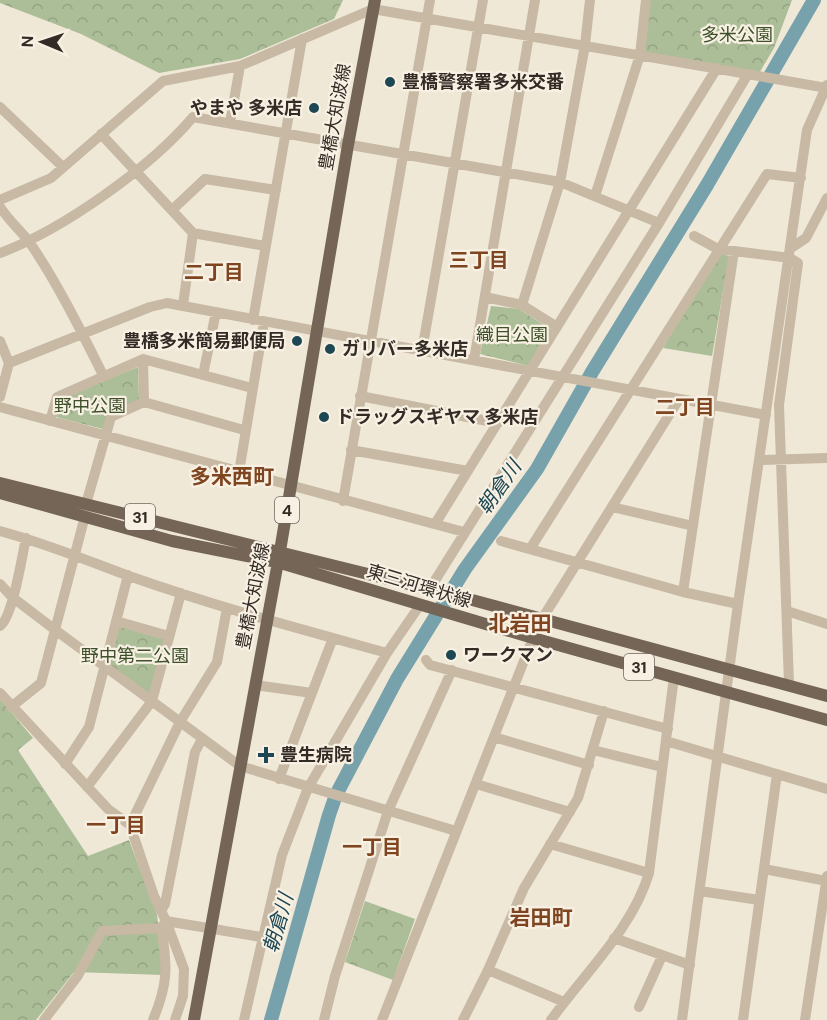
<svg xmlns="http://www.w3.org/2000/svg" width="827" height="1020" viewBox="0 0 827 1020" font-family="'DM Sans','Noto Sans JP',sans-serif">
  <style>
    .forest { fill: url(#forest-crowns) }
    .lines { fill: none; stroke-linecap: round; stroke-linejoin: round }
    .river { stroke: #77a2ac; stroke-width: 14 }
    .minor { stroke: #c7b9a4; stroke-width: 10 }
    .major { stroke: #746557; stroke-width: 12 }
    .poi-dot { fill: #1c4753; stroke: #f8f1e3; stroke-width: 2 }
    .labels { text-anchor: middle; stroke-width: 4.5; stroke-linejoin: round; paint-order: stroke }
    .shield { fill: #f8f1e3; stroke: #6e665e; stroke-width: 1.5 }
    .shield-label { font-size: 16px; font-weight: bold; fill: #332b25 }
    .park-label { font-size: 18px; fill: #3d502a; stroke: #f8f1e3 }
    .poi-label { font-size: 18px; font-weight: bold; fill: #332b25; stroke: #f8f1e3; text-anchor: start }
    .street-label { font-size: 18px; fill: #332b25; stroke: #f8f1e3 }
    .neighbourhood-label { font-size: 20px; font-weight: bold; fill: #7f4521; stroke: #f8f1e3 }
    .water-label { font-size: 20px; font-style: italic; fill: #1c4753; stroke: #f8f1e3 }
    .quarter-label { font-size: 21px; font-weight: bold; fill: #7f4521; stroke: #f8f1e3 }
  </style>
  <defs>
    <pattern id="forest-crowns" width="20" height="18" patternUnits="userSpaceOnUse" patternTransform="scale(1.5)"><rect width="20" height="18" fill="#acbe98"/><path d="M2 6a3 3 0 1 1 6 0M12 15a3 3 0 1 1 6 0" fill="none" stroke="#94a383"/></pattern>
  </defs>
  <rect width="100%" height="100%" fill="#f0e8d7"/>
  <!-- forest -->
  <path class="forest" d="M 0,0 L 343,0 L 334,19 L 240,59 L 159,73 L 81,34 L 0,3 Z
    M 646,0 L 792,0 L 774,48 L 758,75 L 640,55 Z
    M 719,253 L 729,256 L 712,356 L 663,348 Z
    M 491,306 L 519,309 L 550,329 L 529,366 L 480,354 Z
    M 138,367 L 139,399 L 103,429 L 56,417 L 60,398 Z
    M 116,621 L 169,636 L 152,701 L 103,666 Z
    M 0,699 L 33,738 L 18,750 L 88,856 L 129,840 L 157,914 L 163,975 L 74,972 L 36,1020 L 0,1020 Z
    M 365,901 L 415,919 L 393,980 L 345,962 Z"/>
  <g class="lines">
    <!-- river -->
    <path class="river" d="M 271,1020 L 329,815 L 336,795 L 397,679 L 465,569 L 537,469 L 592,372 L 707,185 L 814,0"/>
    <!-- minor -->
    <path class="minor" d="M 0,107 L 63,167
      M 230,123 L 240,66
      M 101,134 L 193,233 L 265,246
      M 595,196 L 640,55 L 646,0
      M 0,200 L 51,178 L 163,81 L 240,66 L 373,9 L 827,88
      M 0,207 C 10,222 21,231 30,243 C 58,284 81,331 103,375
      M 172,210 L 205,179 L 276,190
      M 694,236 L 718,249 L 790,258 L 798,263 L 779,405 L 789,684
      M 791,248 L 806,238 L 827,198
      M 0,253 C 62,230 150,168 193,117 L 560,182 L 659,223
      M 485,297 L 522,305 L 560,182 L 585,45 L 590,0
      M 183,305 L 193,233
      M 522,305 L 557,327
      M 253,320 L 302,39
      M 0,341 L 9,363
      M 422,351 L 483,0
      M 143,359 L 144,402
      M 474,360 L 535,0
      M 203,375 L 216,312
      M 360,396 L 498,423
      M 0,397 L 9,363 L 150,307 L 167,303 L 766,415
      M 0,407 L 464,532
      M 50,421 L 57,397 L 143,359 L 252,388
      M 351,450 L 468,471
      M 760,460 L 827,458
      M 239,472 L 264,322
      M 343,501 L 430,0
      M 86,504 L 111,417 L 144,402 L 244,430
      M 612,507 L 693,526
      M 435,524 L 717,68
      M 0,531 C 45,543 86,560 129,576 C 214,606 300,629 387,653
      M 501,541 L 683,592 L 738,604
      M 530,549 L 767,174 L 801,178
      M 0,584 L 12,597 L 54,629 L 240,766 L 456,831
      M 429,590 L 659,223 L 748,74
      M 683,592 L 734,251
      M 787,611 L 827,624
      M 542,619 L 679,399
      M 116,621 L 169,636
      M 0,626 C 13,617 22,556 26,538
      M 426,660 L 430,665 L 668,729
      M 255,685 L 312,693
      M 0,693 L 108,809 L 130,825 L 154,896 L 166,921 L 184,969 L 183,996 L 175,1020
      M 11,707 L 41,683 L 85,516
      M 494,737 L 589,765
      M 666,741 L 827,789
      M 593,750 L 662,767
      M 65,764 L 89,727 L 128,575
      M 279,779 L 333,638
      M 476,784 L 570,812
      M 87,787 L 152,701 L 181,593
      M 130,825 L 180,722 L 217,662 L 227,608
      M 550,844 L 649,873
      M 764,869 L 827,881
      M 700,891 L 759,900
      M 161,911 L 165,904 L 195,752 L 202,739
      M 614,938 L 690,965
      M 488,970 L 564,1002
      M 639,1007 L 662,956
      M 44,1020 L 77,977 L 102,931 L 161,928
      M 153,1020 C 168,984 168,966 161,928 L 166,921 L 261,937
      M 244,1020 L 282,855 L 308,788 L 387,653 L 420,605
      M 324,1020 L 335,976 L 388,811 L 452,670
      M 382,1020 L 533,638
      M 463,1020 L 488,970 L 524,888 L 578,798 L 604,711
      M 551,1020 C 584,974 633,928 649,873 L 674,677
      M 682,1020 L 738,604 L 807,130 L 827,85
      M 743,1020 L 777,774
      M 805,1020 L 827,876"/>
    <!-- major -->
    <path class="major" d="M 0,483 L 465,598 L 827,696
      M 0,493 L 172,541 L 277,562 L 533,638 L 827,720
      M 194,1020 L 280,551 L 348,145 L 375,0"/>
  </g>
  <!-- markers -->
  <g class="poi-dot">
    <circle cx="390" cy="82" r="6"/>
    <circle cx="314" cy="108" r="6"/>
    <circle cx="297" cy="341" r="6"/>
    <circle cx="330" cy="349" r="6"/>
    <circle cx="324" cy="417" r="6"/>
    <circle cx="451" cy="655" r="6"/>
    <path d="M263 746h6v6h6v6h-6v6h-6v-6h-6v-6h6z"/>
  </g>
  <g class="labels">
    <!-- shield labels -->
    <g class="shield">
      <rect x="275" y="497" width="24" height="26" rx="4.5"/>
      <rect x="125" y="504" width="30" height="26" rx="4.5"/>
      <rect x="624" y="654" width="30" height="26" rx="4.5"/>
    </g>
    <g class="shield-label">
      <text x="287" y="516">4</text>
      <text x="140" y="523">31</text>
      <text x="639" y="673">31</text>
    </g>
    <!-- park labels -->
    <g class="park-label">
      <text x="737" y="41">多米公園</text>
      <text x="512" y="341">織目公園</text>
      <text x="90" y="412">野中公園</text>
      <text x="135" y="662">野中第二公園</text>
    </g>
    <!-- poi labels -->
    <g class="poi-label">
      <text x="402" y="88">豊橋警察署多米交番</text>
      <text x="302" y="114" text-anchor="end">やまや 多米店</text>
      <text x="285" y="347" text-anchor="end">豊橋多米簡易郵便局</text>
      <text x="342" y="355">ガリバー多米店</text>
      <text x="336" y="423">ドラッグスギヤマ 多米店</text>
      <text x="463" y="661">ワークマン</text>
      <text x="280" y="761">豊生病院</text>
    </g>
    <!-- street labels -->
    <g class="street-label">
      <text transform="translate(335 117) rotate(-80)" y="6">豊橋大知波線</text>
      <text transform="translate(419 586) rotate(17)" y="6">東三河環状線</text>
      <text transform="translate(253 596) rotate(-79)" y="6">豊橋大知波線</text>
    </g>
    <!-- neighbourhood labels -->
    <g class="neighbourhood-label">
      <text x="479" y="267">三丁目</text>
      <text x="214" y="279">二丁目</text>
      <text x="685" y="414">二丁目</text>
      <text x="116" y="832">一丁目</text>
      <text x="372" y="854">一丁目</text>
    </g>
    <!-- water labels -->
    <g class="water-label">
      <text transform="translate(499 487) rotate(-55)" y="7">朝倉川</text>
      <text transform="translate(278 923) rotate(-74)" y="7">朝倉川</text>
    </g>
    <!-- quarter labels -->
    <g class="quarter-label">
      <text x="232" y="484">多米西町</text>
      <text x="520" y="631">北岩田</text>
      <text x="541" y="925">岩田町</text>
    </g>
  </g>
  <!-- north arrow -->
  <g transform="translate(42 42) rotate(272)" stroke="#f8f1e3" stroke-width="4.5" paint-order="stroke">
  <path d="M0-4.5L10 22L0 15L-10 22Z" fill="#332b25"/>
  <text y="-9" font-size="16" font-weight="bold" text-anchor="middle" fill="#332b25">N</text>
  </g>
</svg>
